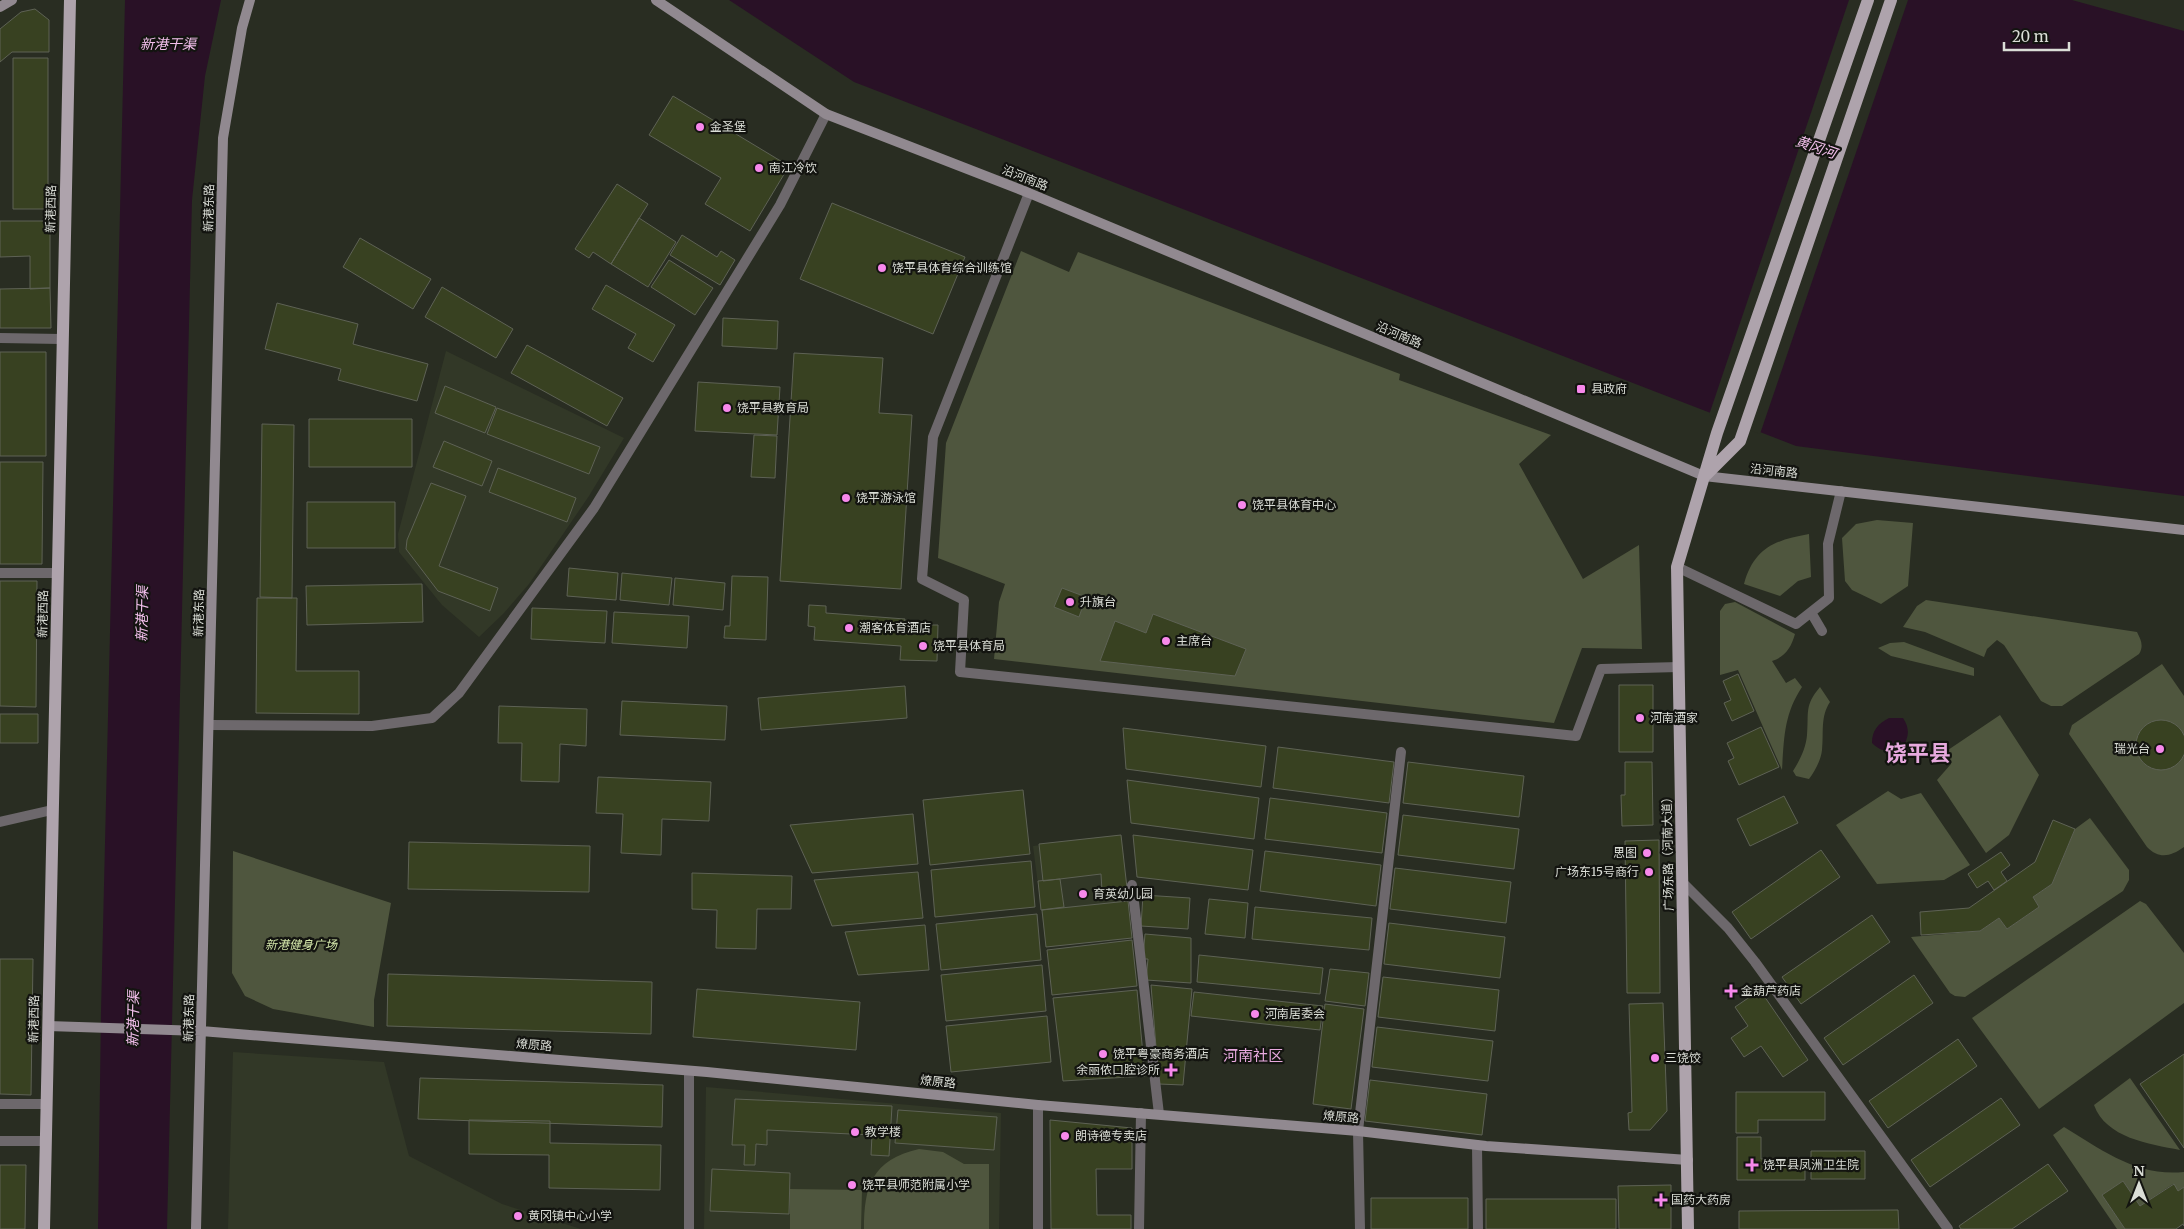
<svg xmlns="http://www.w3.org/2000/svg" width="2184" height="1229" viewBox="0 0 2184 1229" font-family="Merriweather,'Noto Sans SC',serif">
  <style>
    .built { fill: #323827 }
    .green { fill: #4f563e }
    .water { fill: #291126 }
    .pier { fill: #292d22 }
    .building { fill: #384121; stroke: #5e6255 }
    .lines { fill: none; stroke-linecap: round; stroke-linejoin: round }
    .minor { stroke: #6d686c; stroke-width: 10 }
    .tertiary { stroke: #6d686c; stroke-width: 10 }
    .secondary { stroke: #918990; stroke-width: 10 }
    .primary { stroke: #aea3ac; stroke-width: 12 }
    .poi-dot { fill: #f788eb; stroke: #131410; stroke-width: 2 }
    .labels { text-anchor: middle; stroke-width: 4.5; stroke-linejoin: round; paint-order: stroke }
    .poi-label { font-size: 12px; fill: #dbded7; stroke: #131410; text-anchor: start }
    .street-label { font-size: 12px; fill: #dbded7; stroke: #131410 }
    .park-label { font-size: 12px; font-style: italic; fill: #d3e6a9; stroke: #131410 }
    .water-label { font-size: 14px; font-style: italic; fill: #f4c0ed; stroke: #131410 }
    .quarter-label { font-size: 15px; fill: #e7a9de; stroke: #131410 }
    .town-label { font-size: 22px; font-weight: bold; fill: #e7a9de; stroke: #131410 }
  </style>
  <rect width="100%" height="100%" fill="#292d22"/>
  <!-- built -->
  <path class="built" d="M 446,351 L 624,438 L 589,496 L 529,584 L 504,613 L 479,637 L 442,605 L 399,552 L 398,534 Z
    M 1121,835 L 1132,938 L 1046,947 L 1033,846 Z
    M 233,1052 L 384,1062 L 409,1156 L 502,1204 L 581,1229 L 228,1229 Z
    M 706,1087 L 1001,1113 L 999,1229 L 704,1229 Z"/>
  <!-- green -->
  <path class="green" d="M 1021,251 L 1069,272 L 1078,252 L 1400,374 L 1399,380 L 1551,435 L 1519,464 L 1583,579 L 1639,545 L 1642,649 L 1582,648 L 1554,723 L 994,659 L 999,602 L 1005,584 L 938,558 L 946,443 Z
    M 1877,520 L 1913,523 L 1908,586 L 1881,604 L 1852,590 L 1845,581 L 1842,538 L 1856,524 Z
    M 1809,534 L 1811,577 L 1798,581 L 1780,596 L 1744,584 C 1754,548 1775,540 1809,534 Z
    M 1926,600 L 2137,632 C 2141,640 2144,646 2139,654 L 2062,706 L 2051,706 L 2041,701 L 2004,645 L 1997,640 L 1987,649 L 1984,657 L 1925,632 L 1903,627 L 1917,606 Z
    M 1735,602 L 1795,634 C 1791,648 1785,657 1772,661 L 1786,683 L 1795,678 L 1802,687 C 1784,714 1784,738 1782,770 L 1738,670 L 1720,675 L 1720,611 L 1725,604 Z
    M 1904,642 L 1974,668 L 1974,676 L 1891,656 L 1878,648 L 1890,643 Z
    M 2162,664 L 2184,696 L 2184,847 C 2170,857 2159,859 2147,847 L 2069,734 L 2072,725 Z
    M 1820,687 L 1830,702 C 1820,717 1824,733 1822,750 C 1821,760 1815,771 1809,779 L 1796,776 L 1793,771 C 1800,760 1806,748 1807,735 C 1809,712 1804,706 1820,687 Z
    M 2000,715 L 2039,775 L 2009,835 L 1986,853 L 1937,780 L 1951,764 L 1948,750 Z
    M 1888,791 L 1901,799 L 1921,793 L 1970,865 L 1944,880 L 1877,884 L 1836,825 Z
    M 2090,818 L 2129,870 L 2129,880 L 2123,891 L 1965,997 L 1955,996 L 1950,993 L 1911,937 L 1980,931 L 1999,918 L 2007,929 L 2039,907 L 2033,897 L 2052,884 L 2075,829 Z
    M 233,851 L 391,903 L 374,1000 L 374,1027 L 273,1009 L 245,996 L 232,973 Z
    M 2140,901 L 2146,904 L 2184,953 L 2184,1003 L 2039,1109 L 1972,1018 Z
    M 2130,1078 L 2180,1150 C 2149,1144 2106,1138 2094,1105 Z
    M 2064,1127 C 2102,1150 2137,1177 2184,1172 L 2184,1187 L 2178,1191 L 2173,1184 L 2140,1206 L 2123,1181 L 2102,1195 L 2125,1229 L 2117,1229 L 2053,1135 Z
    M 919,1149 L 943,1152 L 964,1164 L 989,1164 L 989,1229 L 864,1229 C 864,1186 872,1160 919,1149 Z
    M 790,1189 L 862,1190 L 861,1229 L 790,1229 Z"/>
  <!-- water -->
  <path class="water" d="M 125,0 L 221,0 L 205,76 L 192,200 L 167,1229 L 98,1229 L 101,1012 Z
    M 729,0 L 2072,0 L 2184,31 L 2184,496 L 1796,446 L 854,82 Z
    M 1889,718 L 1903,718 C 1910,729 1909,736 1903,747 C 1890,752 1882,753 1872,743 C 1872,730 1878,724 1889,718 Z"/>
  <!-- pier -->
  <path class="pier" d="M 1849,0 L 1908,0 L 1760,434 L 1709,415 Z"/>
  <!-- building -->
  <path class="building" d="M 35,9 L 49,20 L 49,52 L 12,52 L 0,62 L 0,29 L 21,12 Z
    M 13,58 L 48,58 L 48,209 L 13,209 Z
    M 673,96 L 789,166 L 750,231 L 705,204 L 721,178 L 649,135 Z
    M 617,184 L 648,204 L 611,264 L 593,252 L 589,258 L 575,249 Z
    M 832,203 L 965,257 L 933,334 L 800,279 Z
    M 639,218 L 676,242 L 648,287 L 611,264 Z
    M 0,221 L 50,221 L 50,288 L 30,289 L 30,256 L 0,257 Z
    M 682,235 L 717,257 L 721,251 L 735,260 L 720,285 L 670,255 Z
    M 360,238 L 431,279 L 413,309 L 343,267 Z
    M 669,260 L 713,288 L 695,315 L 651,287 Z
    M 606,285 L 675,325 L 653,362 L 628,348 L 636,334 L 592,309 Z
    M 442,287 L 513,329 L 496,358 L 425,317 Z
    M 50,288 L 51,328 L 0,328 L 0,289 Z
    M 277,303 L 358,324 L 353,344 L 428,364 L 417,401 L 338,380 L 341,369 L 265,349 Z
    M 723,318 L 778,321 L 777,349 L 722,346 Z
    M 527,345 L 623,398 L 607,426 L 511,373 Z
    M 0,352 L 46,352 L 46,456 L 0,456 Z
    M 794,353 L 883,358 L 879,413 L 912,415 L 901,589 L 780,581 Z
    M 698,382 L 780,387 L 777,435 L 695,431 Z
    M 445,386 L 496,407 L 485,433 L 435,413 Z
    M 497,408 L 600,447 L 589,474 L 487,434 Z
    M 309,419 L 412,419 L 412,467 L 309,467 Z
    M 262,424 L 294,425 L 292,598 L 260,597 Z
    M 754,435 L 777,436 L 775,478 L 751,477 Z
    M 444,441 L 492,461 L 482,486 L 433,467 Z
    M 0,462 L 43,462 L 42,564 L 0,564 Z
    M 498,468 L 576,498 L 567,522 L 489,492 Z
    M 431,483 L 466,496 L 439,566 L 498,588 L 490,611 L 438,591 L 406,549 L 407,540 Z
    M 307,502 L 395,502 L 395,548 L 307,548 Z
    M 569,568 L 618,573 L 616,600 L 567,596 Z
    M 622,573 L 672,578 L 669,605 L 620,600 Z
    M 732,576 L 768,577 L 766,640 L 724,638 L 725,626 L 730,626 Z
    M 675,578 L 725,583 L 723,610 L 673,605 Z
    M 0,581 L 37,581 L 36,707 L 0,706 Z
    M 422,584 L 423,622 L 307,625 L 306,586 Z
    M 1062,588 L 1086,597 L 1079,617 L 1054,607 Z
    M 257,598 L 297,598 L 296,671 L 359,671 L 359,714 L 256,713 Z
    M 809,605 L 826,606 L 826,613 L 905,619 L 904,625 L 938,625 L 937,661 L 900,660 L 901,646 L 814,640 L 815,627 L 808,626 Z
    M 532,608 L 607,611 L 605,643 L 531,639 Z
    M 614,612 L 689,616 L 687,648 L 612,643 Z
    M 1153,614 L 1246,649 L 1235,676 L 1100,661 L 1115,621 L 1146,633 Z
    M 1738,674 L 1754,711 L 1732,721 L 1724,703 L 1731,700 L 1723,681 Z
    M 1619,685 L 1653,685 L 1653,752 L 1619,752 Z
    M 905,686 L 907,718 L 761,730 L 758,698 Z
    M 622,701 L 727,706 L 725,740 L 620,735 Z
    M 499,706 L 587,709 L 586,746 L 560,744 L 559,782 L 521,781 L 522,743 L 498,743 Z
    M 0,714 L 38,714 L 38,743 L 0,743 Z
    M2136 745a25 25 0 1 1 50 0a25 25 0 1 1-50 0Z
    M 1761,727 L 1779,767 L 1739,785 L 1728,761 L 1734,758 L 1727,743 Z
    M 1123,728 L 1266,746 L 1261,787 L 1126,769 Z
    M 1278,747 L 1394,762 L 1389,803 L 1273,788 Z
    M 1408,762 L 1524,776 L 1519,817 L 1403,803 Z
    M 1625,762 L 1652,762 L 1653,825 L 1622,826 L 1621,795 L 1625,795 Z
    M 598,777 L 711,782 L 709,821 L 662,819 L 661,855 L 621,853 L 623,814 L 596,813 Z
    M 1127,780 L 1259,798 L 1254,839 L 1131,823 Z
    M 1023,790 L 1030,854 L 930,865 L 923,800 Z
    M 1784,796 L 1798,823 L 1750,846 L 1737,819 Z
    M 1270,798 L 1387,813 L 1382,853 L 1265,839 Z
    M 913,814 L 918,864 L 812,873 L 790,825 Z
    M 1403,815 L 1519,829 L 1514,869 L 1398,855 Z
    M 2053,820 L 2075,829 L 2052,884 L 2033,897 L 2039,907 L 2007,929 L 1999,918 L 1980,931 L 1921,935 L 1920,912 L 1969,908 L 2035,862 Z
    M 1121,835 L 1127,888 L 1102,891 L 1101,874 L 1043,881 L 1039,844 Z
    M 1133,835 L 1253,850 L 1248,890 L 1137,877 Z
    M 1659,840 L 1660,993 L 1627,993 L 1625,841 Z
    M 409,842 L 590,846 L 589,892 L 408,889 Z
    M 1821,850 L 1840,877 L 1751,939 L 1732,912 Z
    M 1265,851 L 1381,865 L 1376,906 L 1260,891 Z
    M 2001,852 L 2010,865 L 2001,872 L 2007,881 L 1994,890 L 1988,881 L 1977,888 L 1968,874 Z
    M 1031,861 L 1035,907 L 935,917 L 931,870 Z
    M 1395,868 L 1511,882 L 1506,923 L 1390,909 Z
    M 918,872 L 923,918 L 832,926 L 814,880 Z
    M 692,873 L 792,876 L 791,909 L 757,909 L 756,949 L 716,948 L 717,910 L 692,909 Z
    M 1060,879 L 1064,907 L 1041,910 L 1038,881 Z
    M 1143,895 L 1190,898 L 1188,929 L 1141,926 Z
    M 1209,899 L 1248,903 L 1245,938 L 1205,934 Z
    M 1128,901 L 1132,938 L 1046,947 L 1042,910 Z
    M 1255,907 L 1372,918 L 1369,950 L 1252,939 Z
    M 1037,914 L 1041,960 L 941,970 L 936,924 Z
    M 1872,915 L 1890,942 L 1801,1004 L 1782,977 Z
    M 1389,923 L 1505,937 L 1500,978 L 1384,964 Z
    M 925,925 L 929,970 L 858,975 L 845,932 Z
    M 1145,934 L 1191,938 L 1191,983 L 1146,980 L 1148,959 L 1143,959 Z
    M 1132,940 L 1137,986 L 1052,995 L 1047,950 Z
    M 1199,955 L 1323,968 L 1320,994 L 1197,982 Z
    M 0,959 L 33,959 L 31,1095 L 0,1094 Z
    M 1042,965 L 1046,1011 L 946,1021 L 941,975 Z
    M 1330,969 L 1369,973 L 1365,1006 L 1325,1001 Z
    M 388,974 L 652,982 L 651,1034 L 387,1026 Z
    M 1914,975 L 1933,1003 L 1843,1065 L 1824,1038 Z
    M 1383,977 L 1499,990 L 1495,1031 L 1378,1017 Z
    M 1151,985 L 1192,989 L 1183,1085 L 1159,1084 Z
    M 697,989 L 860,1002 L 856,1050 L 693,1037 Z
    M 1137,990 L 1145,1076 L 1063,1081 L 1053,998 Z
    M 1760,990 L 1808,1060 L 1783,1077 L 1761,1046 L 1744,1057 L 1731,1038 L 1748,1026 L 1735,1007 Z
    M 1194,992 L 1323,1006 L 1320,1030 L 1191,1016 Z
    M 1663,1003 L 1667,1111 L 1650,1130 L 1629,1130 L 1628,1113 L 1632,1112 L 1629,1004 Z
    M 1325,1004 L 1364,1009 L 1351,1109 L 1313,1104 Z
    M 1047,1016 L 1051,1062 L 951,1072 L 946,1026 Z
    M 1377,1027 L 1493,1041 L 1488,1081 L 1372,1067 Z
    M 1958,1039 L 1977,1066 L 1888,1128 L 1869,1101 Z
    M 2184,1054 L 2184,1148 L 2140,1084 Z
    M 420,1078 L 663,1085 L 662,1127 L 418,1119 Z
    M 1370,1080 L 1487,1094 L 1482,1135 L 1365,1121 Z
    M 1736,1092 L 1825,1092 L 1825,1120 L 1758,1120 L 1758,1133 L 1736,1133 Z
    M 2001,1098 L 2020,1125 L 1930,1187 L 1911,1160 Z
    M 735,1099 L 892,1106 L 889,1156 L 871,1155 L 872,1135 L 767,1130 L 767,1145 L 756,1144 L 755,1165 L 744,1165 L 745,1145 L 732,1145 Z
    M 898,1110 L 997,1117 L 994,1150 L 895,1143 Z
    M 469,1120 L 550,1121 L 550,1143 L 661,1145 L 660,1190 L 549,1188 L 549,1155 L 469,1154 Z
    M 1050,1120 L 1132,1128 L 1132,1169 L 1096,1169 L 1097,1215 L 1131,1215 L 1131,1229 L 1051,1229 Z
    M 1737,1137 L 1761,1137 L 1761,1159 L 1805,1158 L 1805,1180 L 1737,1180 Z
    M 1811,1151 L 1865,1151 L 1865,1179 L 1811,1179 Z
    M 2048,1164 L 2068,1191 L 2012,1229 L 1961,1229 L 1959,1226 Z
    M 0,1165 L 26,1165 L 25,1229 L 0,1229 Z
    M 712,1169 L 790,1173 L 789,1214 L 710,1211 Z
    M 2123,1181 L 2140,1206 L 2174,1184 L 2178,1191 L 2184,1187 L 2184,1226 L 2183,1224 L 2176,1229 L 2125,1229 L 2102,1195 Z
    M 1671,1185 L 1671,1229 L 1619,1229 L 1618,1186 Z
    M 1371,1198 L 1468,1198 L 1468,1229 L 1371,1229 Z
    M 1486,1199 L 1616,1199 L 1616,1229 L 1486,1229 Z
    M 1898,1210 L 1899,1229 L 1739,1229 L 1739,1211 Z"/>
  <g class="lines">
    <!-- minor -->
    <path class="minor" d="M 1029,193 L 933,437 L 922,579 L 964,600 L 960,672 L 1576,736 L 1601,669 L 1679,667
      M 0,338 L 61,339
      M 1677,567 L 1796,624 L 1829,598 L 1828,544 L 1841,491
      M 0,573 L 58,573
      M 1812,614 L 1822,631
      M 1683,883 L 1728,928 L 1755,962 L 1948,1229
      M 1132,885 L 1159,1114
      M 0,1104 L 46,1104
      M 1477,1145 L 1478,1229
      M 1139,1229 L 1141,1113
      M 1360,1229 L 1358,1131 L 1401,752"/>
    <!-- tertiary -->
    <path class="tertiary" d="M 209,725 L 372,726 L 432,718 L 459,693 L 594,508 L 780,205 L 826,114
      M 0,822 L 52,810
      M 0,1141 L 46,1141
      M 689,1229 L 689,1071
      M 1038,1229 L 1038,1105"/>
    <!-- secondary -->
    <path class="secondary" d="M 656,0 L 826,114 L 1029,193 L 1704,476 L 2184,530
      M 0,7 L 12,0
      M 48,1026 L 201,1031 L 707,1072 L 1038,1105 L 1358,1131 L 1486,1146 L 1688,1160
      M 196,1229 L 223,138 L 242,28 L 250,0"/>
    <!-- primary -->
    <path class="primary" d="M 1706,475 L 1740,441 L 1891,0
      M 44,1229 L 70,0
      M 1688,1229 L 1677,567 L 1717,433 L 1868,0"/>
  </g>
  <!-- markers -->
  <g class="poi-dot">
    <circle cx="700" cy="127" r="5"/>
    <circle cx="759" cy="168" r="5"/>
    <circle cx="882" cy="268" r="5"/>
    <rect x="1576" y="384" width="10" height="10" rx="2.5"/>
    <circle cx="727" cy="408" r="5"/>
    <circle cx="846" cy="498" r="5"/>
    <circle cx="1242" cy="505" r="5"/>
    <circle cx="1070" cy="602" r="5"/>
    <circle cx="849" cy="628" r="5"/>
    <circle cx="1166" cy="641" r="5"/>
    <circle cx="923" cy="646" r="5"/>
    <circle cx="1640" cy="718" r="5"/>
    <circle cx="2160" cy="749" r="5"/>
    <circle cx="1647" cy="853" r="5"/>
    <circle cx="1649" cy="872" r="5"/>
    <circle cx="1083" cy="894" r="5"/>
    <path d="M1728.5 983.5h5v5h5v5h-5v5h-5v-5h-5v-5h5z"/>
    <circle cx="1255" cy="1014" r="5"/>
    <circle cx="1103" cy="1054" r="5"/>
    <circle cx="1655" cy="1058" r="5"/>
    <path d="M1168.5 1062.5h5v5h5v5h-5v5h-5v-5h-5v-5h5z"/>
    <circle cx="855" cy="1132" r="5"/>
    <circle cx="1065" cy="1136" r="5"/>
    <path d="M1749.5 1157.5h5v5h5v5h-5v5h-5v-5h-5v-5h5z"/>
    <circle cx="852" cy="1185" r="5"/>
    <path d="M1658.5 1192.5h5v5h5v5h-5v5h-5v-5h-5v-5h5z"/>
    <circle cx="518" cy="1216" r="5"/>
  </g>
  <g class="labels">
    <!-- poi labels -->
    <g class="poi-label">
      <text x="710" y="131">金圣堡</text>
      <text x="769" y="172">南江冷饮</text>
      <text x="892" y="272">饶平县体育综合训练馆</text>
      <text x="1591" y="393">县政府</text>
      <text x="737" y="412">饶平县教育局</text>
      <text x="856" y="502">饶平游泳馆</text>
      <text x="1252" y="509">饶平县体育中心</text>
      <text x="1080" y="606">升旗台</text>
      <text x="859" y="632">潮客体育酒店</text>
      <text x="1176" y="645">主席台</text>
      <text x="933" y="650">饶平县体育局</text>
      <text x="1650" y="722">河南酒家</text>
      <text x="2150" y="753" text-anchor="end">瑞光台</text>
      <text x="1637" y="857" text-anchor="end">思图</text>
      <text x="1639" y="876" text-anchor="end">广场东15号商行</text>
      <text x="1093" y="898">育英幼儿园</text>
      <text x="1741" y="995">金葫芦药店</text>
      <text x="1265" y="1018">河南居委会</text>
      <text x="1113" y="1058">饶平粤豪商务酒店</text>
      <text x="1665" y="1062">三饶饺</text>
      <text x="1160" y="1074" text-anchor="end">余丽侬口腔诊所</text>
      <text x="865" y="1136">教学楼</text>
      <text x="1075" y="1140">朗诗德专卖店</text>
      <text x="1763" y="1169">饶平县凤洲卫生院</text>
      <text x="862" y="1189">饶平县师范附属小学</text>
      <text x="1671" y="1204">国药大药房</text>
      <text x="528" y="1220">黄冈镇中心小学</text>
    </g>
    <!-- street labels -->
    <g class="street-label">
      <text transform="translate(1025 178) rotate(22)" y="4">沿河南路</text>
      <text transform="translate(209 208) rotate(-89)" y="4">新港东路</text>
      <text transform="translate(51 209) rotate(-89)" y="4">新港西路</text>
      <text transform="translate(1399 335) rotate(23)" y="4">沿河南路</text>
      <text transform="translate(1774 471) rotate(6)" y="4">沿河南路</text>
      <text transform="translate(199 613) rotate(-89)" y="4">新港东路</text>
      <text transform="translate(43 614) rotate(-89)" y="4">新港西路</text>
      <text transform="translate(1668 851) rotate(-91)" y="4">广场东路（河南大道）</text>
      <text transform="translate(189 1018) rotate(-89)" y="4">新港东路</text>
      <text transform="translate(34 1019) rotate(-89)" y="4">新港西路</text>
      <text transform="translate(534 1045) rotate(5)" y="4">燎原路</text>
      <text transform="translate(938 1082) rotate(6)" y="4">燎原路</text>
      <text transform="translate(1341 1117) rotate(5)" y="4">燎原路</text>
    </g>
    <!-- park labels -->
    <g class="park-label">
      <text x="301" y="949">新港健身广场</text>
    </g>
    <!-- water labels -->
    <g class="water-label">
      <text x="168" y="49">新港干渠</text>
      <text transform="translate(1816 147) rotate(19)" y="5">黄冈河</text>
      <text transform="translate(142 614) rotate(-89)" y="5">新港干渠</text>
      <text transform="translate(133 1019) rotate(-89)" y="5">新港干渠</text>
    </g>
    <!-- quarter labels -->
    <g class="quarter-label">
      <text x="1253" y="1061">河南社区</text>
    </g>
    <!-- town labels -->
    <g class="town-label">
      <text x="1918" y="761">饶平县</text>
    </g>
  </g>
  <!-- north arrow -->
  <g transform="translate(2139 1184)" stroke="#131410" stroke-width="4" paint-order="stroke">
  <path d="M0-4L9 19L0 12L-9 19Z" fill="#dbded7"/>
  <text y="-8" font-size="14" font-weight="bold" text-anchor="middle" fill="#dbded7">N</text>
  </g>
  <!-- scale -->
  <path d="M2004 42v8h65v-8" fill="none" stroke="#dbded7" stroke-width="2.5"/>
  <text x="2012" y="42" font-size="15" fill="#dbded7" stroke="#131410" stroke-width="4" paint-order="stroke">20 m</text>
</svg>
